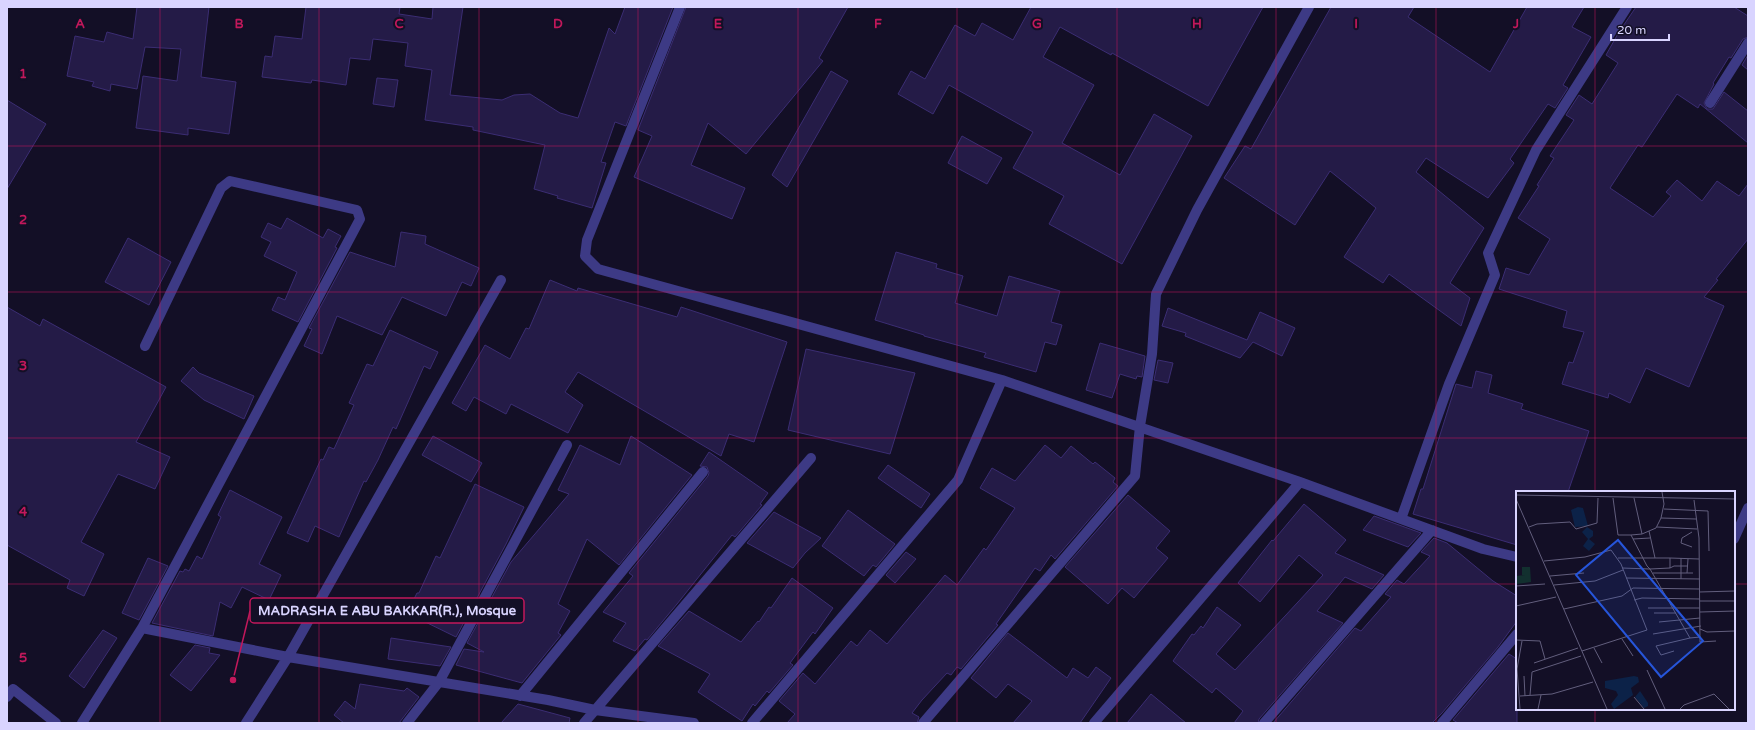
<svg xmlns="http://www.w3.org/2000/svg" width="1755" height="730" viewBox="0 0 1755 730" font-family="'Varela Round',sans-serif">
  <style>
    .building { fill: #241b47; stroke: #3b2d73 }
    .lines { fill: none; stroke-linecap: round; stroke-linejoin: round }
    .minor { stroke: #3d3a85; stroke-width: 10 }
    .grid { fill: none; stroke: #c2185b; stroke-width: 1; stroke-opacity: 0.55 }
    .inset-road { fill: none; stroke: #625e7d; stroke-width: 1 }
    .view { fill: #2655da; fill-opacity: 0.15; stroke: #2655da; stroke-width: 2 }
    .inset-edge { fill: none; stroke: #d9d4ff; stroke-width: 2 }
    .grid-label { font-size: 13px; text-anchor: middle; font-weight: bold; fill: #c2185b; stroke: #130f26; stroke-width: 4; stroke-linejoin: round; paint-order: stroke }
    .leader { fill: none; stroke: #c2185b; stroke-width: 1.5 }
    .callout-dot { fill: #c2185b; stroke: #130f26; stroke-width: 1.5 }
    .callout { fill: #130f26; stroke: #c2185b; stroke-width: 1.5 }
    .callout-label { font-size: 13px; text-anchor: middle; font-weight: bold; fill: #d9d4ff }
  </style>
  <rect width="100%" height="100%" fill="#130f26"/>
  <!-- building -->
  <path class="building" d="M 137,7 L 209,7 L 201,77 L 236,82 L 229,134 L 188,128 L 188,135 L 136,128 L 143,76 L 177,81 L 181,49 L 145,47 L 137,89 L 111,84 L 110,91 L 92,86 L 94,82 L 67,76 L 75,36 L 104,42 L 107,32 L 133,39 Z
    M 306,7 L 400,7 L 399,14 L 432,19 L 433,7 L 463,7 L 450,95 L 502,100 L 514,95 L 530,94 L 560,113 L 578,118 L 609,28 L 615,34 L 625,7 L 673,7 L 626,126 L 615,122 L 601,162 L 606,163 L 592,208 L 557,198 L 558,196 L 534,189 L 545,145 L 473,130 L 473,127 L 425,120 L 432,70 L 405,66 L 408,43 L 373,39 L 370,60 L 350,58 L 346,85 L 312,80 L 311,83 L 262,77 L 265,56 L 272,57 L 275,36 L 302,39 Z
    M 686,7 L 848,7 L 819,58 L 823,61 L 746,154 L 708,123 L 691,165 L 745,188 L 732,219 L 634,177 L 652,136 L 638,130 Z
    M 1031,7 L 1263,7 L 1208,106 L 1112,53 L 1111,55 L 1060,27 L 1043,57 L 1094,85 L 1062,143 L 1120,175 L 1154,114 L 1192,136 L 1122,264 L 1049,224 L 1064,196 L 1013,168 L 1033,132 L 949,85 L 933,114 L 898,94 L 911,71 L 925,79 L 955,25 L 975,36 L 982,23 L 1013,40 Z
    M 1331,7 L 1414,7 L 1408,17 L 1490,72 L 1527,7 L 1584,7 L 1572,27 L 1591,37 L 1563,85 L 1568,88 L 1555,108 L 1548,104 L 1510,159 L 1514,163 L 1488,198 L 1426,158 L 1416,172 L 1484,228 L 1450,283 L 1470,298 L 1461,326 L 1389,274 L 1383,283 L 1344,257 L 1376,208 L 1330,171 L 1295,225 L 1224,178 L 1245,146 L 1251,149 Z
    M 1636,7 L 1734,7 L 1748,16 L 1748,37 L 1743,39 L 1731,58 L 1729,57 L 1713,83 L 1714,84 L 1704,103 L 1707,109 L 1713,109 L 1724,92 L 1748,111 L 1748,143 L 1700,104 L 1698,108 L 1677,94 L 1642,147 L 1638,145 L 1610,188 L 1653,217 L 1671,196 L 1666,192 L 1677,180 L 1702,201 L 1717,181 L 1739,196 L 1748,184 L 1748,239 L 1716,279 L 1718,280 L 1704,297 L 1724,306 L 1689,387 L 1646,368 L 1630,403 L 1609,393 L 1608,398 L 1562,384 L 1569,362 L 1573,363 L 1584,332 L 1563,327 L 1567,311 L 1499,289 L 1506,268 L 1529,275 L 1550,239 L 1518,218 L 1539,186 L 1537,185 L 1554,158 L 1550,156 L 1574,120 L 1566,115 L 1579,95 L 1592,104 L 1618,63 L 1606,55 L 1619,32 Z
    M 1748,55 L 1748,70 L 1742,65 Z
    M 831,71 L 848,81 L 787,187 L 772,175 Z
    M 377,78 L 398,80 L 394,107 L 373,104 Z
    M 7,100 L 46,124 L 7,189 Z
    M 962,136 L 1002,158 L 987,184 L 948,163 Z
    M 287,218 L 323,238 L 328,229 L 341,236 L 335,247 L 337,248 L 298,322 L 272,310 L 278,297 L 285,300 L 297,272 L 264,256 L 271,242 L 261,237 L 268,223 L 281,229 Z
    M 401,232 L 426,236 L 425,244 L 479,268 L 471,286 L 462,282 L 446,316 L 402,297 L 382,335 L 337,316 L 322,354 L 304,346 L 312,329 L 309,328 L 350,252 L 395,267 Z
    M 128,238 L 171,262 L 149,305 L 105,282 Z
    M 896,252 L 937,264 L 936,268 L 963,276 L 955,303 L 997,316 L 1009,276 L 1060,291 L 1051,322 L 1062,325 L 1056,345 L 1045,342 L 1036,372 L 984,357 L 986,353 L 924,336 L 924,335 L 875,320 Z
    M 550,280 L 577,291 L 578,288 L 677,317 L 681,307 L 787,342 L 754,442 L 729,434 L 721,456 L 578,372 L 565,392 L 583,405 L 568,433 L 511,404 L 506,414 L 474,397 L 466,411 L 452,403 L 485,345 L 510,359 L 526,328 L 529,329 Z
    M 7,307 L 40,326 L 43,319 L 166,387 L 136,442 L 170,457 L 155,489 L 118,474 L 81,542 L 104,554 L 84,596 L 67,588 L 70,580 L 7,545 Z
    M 1168,308 L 1247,340 L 1260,312 L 1295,328 L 1282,356 L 1253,342 L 1240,358 L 1185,336 L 1186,333 L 1162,326 Z
    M 390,330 L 438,352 L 430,369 L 424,366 L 396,429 L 393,427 L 378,460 L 366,482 L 364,481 L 339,537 L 315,526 L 308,542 L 287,533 L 321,459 L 323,460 L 329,447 L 334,449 L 354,405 L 349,403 L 367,364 L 373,366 Z
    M 1100,343 L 1145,356 L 1142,377 L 1137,376 L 1136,379 L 1120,374 L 1112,398 L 1086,390 Z
    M 806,349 L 915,373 L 890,454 L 788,430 Z
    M 1158,360 L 1173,363 L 1168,383 L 1154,380 Z
    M 193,367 L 199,373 L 254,396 L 244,419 L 204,400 L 181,381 Z
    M 1476,371 L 1492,375 L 1488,393 L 1523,404 L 1521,409 L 1589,431 L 1568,492 L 1517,492 L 1517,545 L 1413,514 L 1421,489 L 1423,489 L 1456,384 L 1472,388 Z
    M 433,436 L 482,463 L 471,482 L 422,455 Z
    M 631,436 L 692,475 L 619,565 L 587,539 L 558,604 L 570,611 L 558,633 L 561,635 L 522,683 L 456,665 L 464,649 L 484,652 L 467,643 L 511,562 L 569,494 L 558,490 L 580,445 L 620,465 Z
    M 1045,445 L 1061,458 L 1071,446 L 1093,464 L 1095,462 L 1115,478 L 1113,482 L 1118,486 L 1055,559 L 1051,555 L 1040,571 L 1035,568 L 996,624 L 998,625 L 961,669 L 957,667 L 951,675 L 947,673 L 922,700 L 912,713 L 919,717 L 917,723 L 787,723 L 795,714 L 779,701 L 803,673 L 815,684 L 851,641 L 857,646 L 870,630 L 887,644 L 945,575 L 957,585 L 984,548 L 986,550 L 1015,508 L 980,488 L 992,468 L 1015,481 Z
    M 709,452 L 768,493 L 760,504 L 762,505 L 735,537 L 732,535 L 677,604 L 647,640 L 645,639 L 635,651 L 613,641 L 626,623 L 603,612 L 633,576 L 629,573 L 708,476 L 709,473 L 707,467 L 700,466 Z
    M 888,465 L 930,494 L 921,508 L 878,478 Z
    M 475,484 L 524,507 L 506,544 L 456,637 L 407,613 L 417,593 L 419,593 L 436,556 L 440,558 Z
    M 230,490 L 282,517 L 259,564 L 281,575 L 269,600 L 242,587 L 231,608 L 220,602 L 213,636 L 152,623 L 180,571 L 183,572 L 185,569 L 189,571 L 197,556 L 202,559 L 221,517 L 218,515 Z
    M 1128,495 L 1170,531 L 1156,548 L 1168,558 L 1134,598 L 1122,588 L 1108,604 L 1065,567 Z
    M 1304,504 L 1346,540 L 1335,553 L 1384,575 L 1372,589 L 1345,577 L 1317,611 L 1343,623 L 1259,719 L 1258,723 L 1234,723 L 1243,711 L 1216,688 L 1212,693 L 1173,661 L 1192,634 L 1194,635 L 1201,626 L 1203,628 L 1217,607 L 1241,625 L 1216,654 L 1235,670 L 1323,575 L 1299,555 L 1260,602 L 1238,583 L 1272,540 L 1273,541 Z
    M 848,510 L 895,544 L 876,567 L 873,565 L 864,576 L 822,546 Z
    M 774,512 L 821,538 L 805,553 L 793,568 L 747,543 Z
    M 1374,516 L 1399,525 L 1421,533 L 1408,547 L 1363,530 Z
    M 1434,538 L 1447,543 L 1493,581 L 1517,596 L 1517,621 L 1498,647 L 1442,713 L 1432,723 L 1273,723 L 1355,628 L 1361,631 L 1391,597 L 1385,594 L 1397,580 L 1404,584 L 1430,556 L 1421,552 Z
    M 906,552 L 916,559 L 895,583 L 886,575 Z
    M 148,558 L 168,566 L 139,620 L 122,613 Z
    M 792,578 L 833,608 L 815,634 L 813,632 L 790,663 L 793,665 L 769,693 L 767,691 L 755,706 L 753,704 L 742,721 L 698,692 L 710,674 L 658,646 L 689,611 L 741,642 L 758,621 L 759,622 L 769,607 L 771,608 Z
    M 103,630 L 117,638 L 84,688 L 69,676 Z
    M 1008,633 L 1067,678 L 1073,668 L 1088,678 L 1096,667 L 1111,678 L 1080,723 L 1013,723 L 1032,701 L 1008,684 L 996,698 L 971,678 Z
    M 391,638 L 451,647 L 440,666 L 388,659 Z
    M 195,645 L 210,648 L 209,653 L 220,655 L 191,691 L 170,675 Z
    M 1509,654 L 1517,659 L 1517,723 L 1458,723 L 1453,720 Z
    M 360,684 L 404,691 L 407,688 L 419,697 L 399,723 L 344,723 L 334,715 L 345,701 L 355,709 Z
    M 1151,694 L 1186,723 L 1127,723 Z
    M 518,704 L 570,718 L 569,723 L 501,723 Z"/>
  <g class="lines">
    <!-- minor -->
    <path class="minor" d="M 680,7 L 587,240 L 585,256 L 598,269 L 1002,380 L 1300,482 L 1483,549 L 1517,557
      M 1710,103 L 1748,43
      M 1401,519 L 1449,384 L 1495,275 L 1488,253 L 1536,150 L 1627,7
      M 1734,539 L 1748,508
      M 142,628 L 360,219 L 357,210 L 230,181 L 221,188 L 145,346
      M 520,696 L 703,472
      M 7,697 L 13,689 L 56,723
      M 82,723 L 142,628 L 288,657 L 548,700 L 595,710 L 694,723
      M 246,723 L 288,657 L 501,280
      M 407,723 L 439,682 L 567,445
      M 584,723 L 811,458
      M 752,723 L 958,480 L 1002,380
      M 923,723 L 1135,476 L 1140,426 L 1152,354 L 1156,294 L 1197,210 L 1309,7
      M 1094,723 L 1300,482
      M 1264,723 L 1432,530
      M 1442,723 L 1517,634"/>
  </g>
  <!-- grid -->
  <path class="grid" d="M 160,7 L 160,723M 319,7 L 319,723M 479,7 L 479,723M 638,7 L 638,723M 798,7 L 798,723M 957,7 L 957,723M 1117,7 L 1117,723M 1276,7 L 1276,723M 1436,7 L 1436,723M 1595,7 L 1595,492M 7,146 L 1748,146M 7,292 L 1748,292M 7,438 L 1748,438M 7,584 L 1517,584M 1734,584 L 1748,584M 1595,709 L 1595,723"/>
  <!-- overview -->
  <g transform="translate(1516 491)">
    <rect width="219" height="219" fill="#130f26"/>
    <path d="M 6,76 L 14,76 L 15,91 L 0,93 L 0,85 L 9,84 L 6,84 Z" fill="#12302f"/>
    <path d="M 62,16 L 67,17 L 72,35 L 59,36 L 55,19 ZM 71,36 L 77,40 L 77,45 L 73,48 L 79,53 L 73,60 L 67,55 L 72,48 L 66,41 ZM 118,185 L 122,186 L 123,191 L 115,197 L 117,204 L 98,218 L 95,213 L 102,204 L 100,200 L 89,197 L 89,190 ZM 124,200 L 132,212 L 132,215 L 128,217 L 119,206 Z" fill="#0c2248"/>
    <path class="inset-road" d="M 0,4 L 219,8M 97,7 L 102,44 L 115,44M 118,7 L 126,43 L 115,44 L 131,75 L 134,78 L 154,77 L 154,67 L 183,68M 0,8 L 91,218M 178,9 L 183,47 L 184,151 L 200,150M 148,18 L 192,20 L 193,60M 145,27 L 148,13 L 146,1M 13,36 L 21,33 L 54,31 L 60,38 L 81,32 L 82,7M 141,36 L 181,38M 133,40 L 139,67M 176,41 L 166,47 L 165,52 L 176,56M 126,43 L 140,37 L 145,27 L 180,28M 117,48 L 134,47M 102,67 L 154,67M 165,67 L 165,88M 28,70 L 69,66 L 95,59 L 105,73 L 131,139 L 66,160M 106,77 L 134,78 L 174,147 L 184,146M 154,77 L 158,75 L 172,75M 137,82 L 177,82M 171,82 L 172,68M 34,85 L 68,82M 110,87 L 184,88M 38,94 L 79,90 L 107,79M 0,95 L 29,93M 183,101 L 219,100M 118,109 L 126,107 L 184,108M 184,110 L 219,110M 0,115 L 40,106M 132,117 L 184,117M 48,118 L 106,105 L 117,97 L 183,98M 184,121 L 219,120M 138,122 L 160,122M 143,131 L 184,127M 184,138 L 191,141 L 219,140M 137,143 L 185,135M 106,148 L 117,165M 0,149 L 24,150 L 29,168M 78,157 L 86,172M 158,160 L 145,164 L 140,155 L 174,147M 18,172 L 62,157M 131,179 L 149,218M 8,185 L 9,205M 14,204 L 16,181 L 65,165M 4,205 L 36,203 L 77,191M 118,206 L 128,218M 4,218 L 1,178 L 6,150M 22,218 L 25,204M 164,218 L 168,214 L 198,203 L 213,218"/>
    <path class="view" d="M 102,49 L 187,150 L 145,186 L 60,84 Z"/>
    <rect width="219" height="219" class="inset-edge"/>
  </g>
  <g class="grid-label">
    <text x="80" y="28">A</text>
    <text x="239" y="28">B</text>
    <text x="399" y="28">C</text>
    <text x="558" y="28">D</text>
    <text x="718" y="28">E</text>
    <text x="878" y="28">F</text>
    <text x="1037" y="28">G</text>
    <text x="1197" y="28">H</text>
    <text x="1356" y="28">I</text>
    <text x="1516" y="28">J</text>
    <text x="23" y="78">1</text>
    <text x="23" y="224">2</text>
    <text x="23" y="370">3</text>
    <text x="23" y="516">4</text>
    <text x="23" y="662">5</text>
  </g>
  <!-- callouts -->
  <path class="leader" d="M233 680L250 611"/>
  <circle class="callout-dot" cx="233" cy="680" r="4"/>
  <rect class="callout" x="250" y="598" width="274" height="25" rx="4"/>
  <g class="callout-label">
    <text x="387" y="615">MADRASHA E ABU BAKKAR(R.), Mosque</text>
  </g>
  <!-- border -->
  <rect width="1755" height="730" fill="none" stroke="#d9d4ff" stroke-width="16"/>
  <!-- scale -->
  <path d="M1611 34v6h58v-6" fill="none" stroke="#d9d4ff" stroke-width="2"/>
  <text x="1617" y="34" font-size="12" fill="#d9d4ff" stroke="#130f26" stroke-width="3" paint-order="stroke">20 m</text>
</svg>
